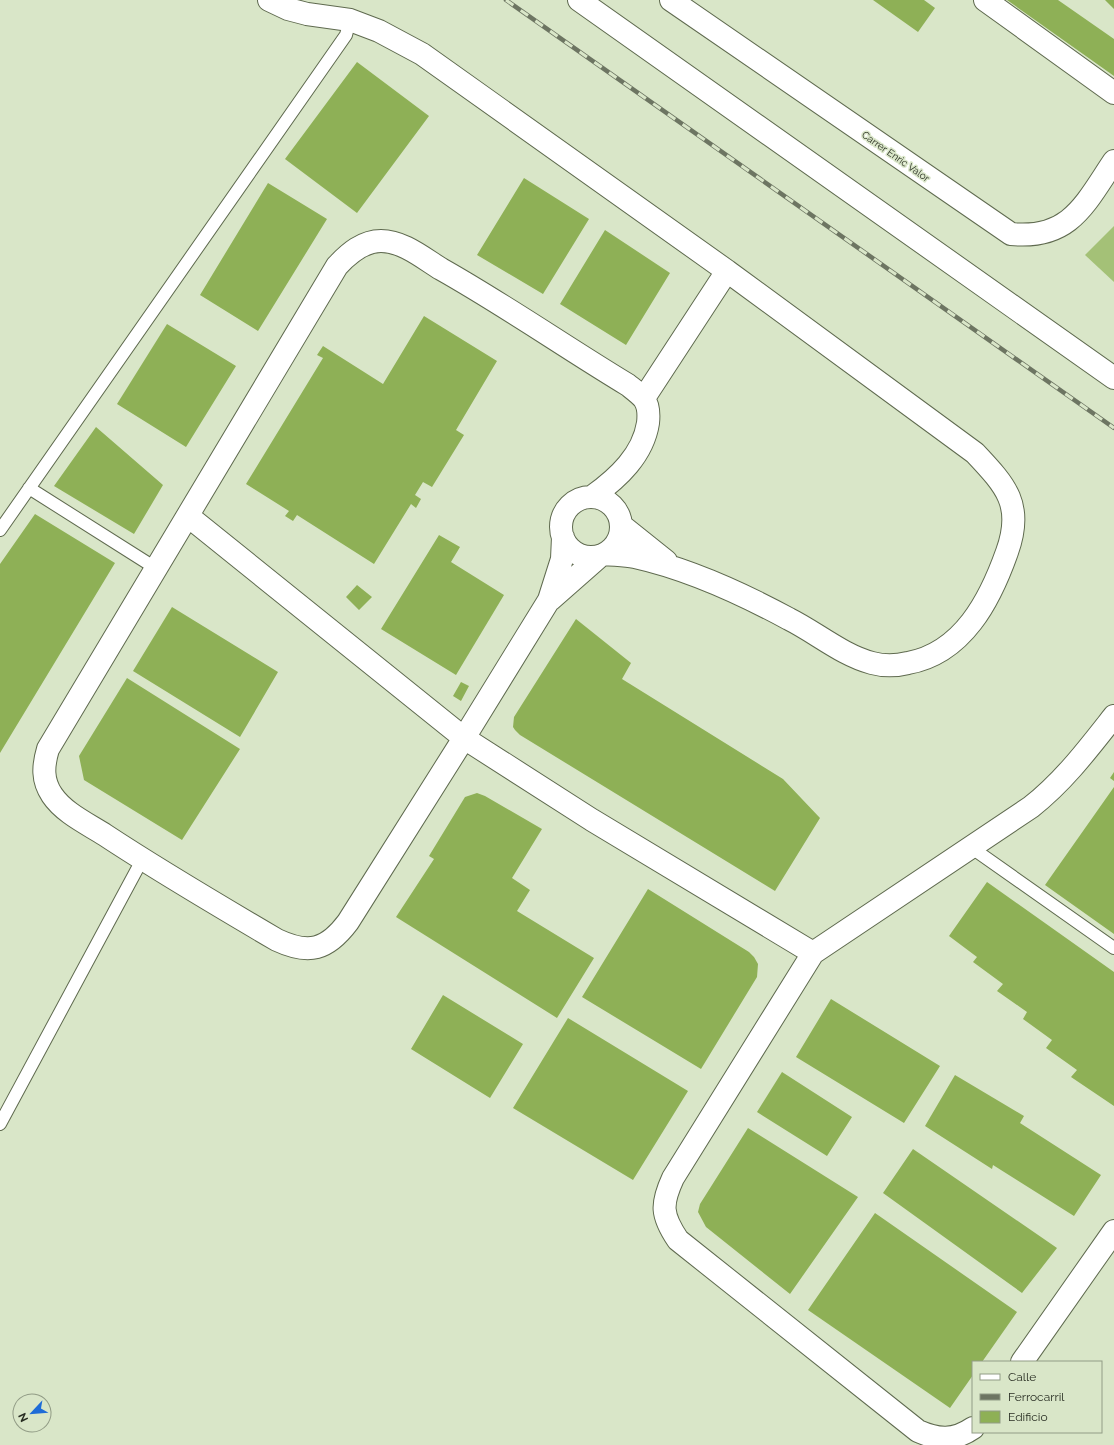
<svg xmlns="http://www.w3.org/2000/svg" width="1114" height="1445" viewBox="0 0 1114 1445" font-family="Raleway,sans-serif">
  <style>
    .green { fill: #a4c177 }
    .building { fill: #8eb056 }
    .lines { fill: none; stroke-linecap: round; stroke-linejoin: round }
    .service-casing { stroke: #5f6a4f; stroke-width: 14 }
    .minor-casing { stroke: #5f6a4f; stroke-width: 24 }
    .secondary-casing { stroke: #5f6a4f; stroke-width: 24 }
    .service { stroke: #fff; stroke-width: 12 }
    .minor { stroke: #fff; stroke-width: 22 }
    .secondary { stroke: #fff; stroke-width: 22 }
    .rail-casing { stroke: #6d7562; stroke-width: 4.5 }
    .rail { stroke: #d9e6c8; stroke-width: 3; stroke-dasharray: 9; stroke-linecap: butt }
    .labels { text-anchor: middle; stroke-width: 3; stroke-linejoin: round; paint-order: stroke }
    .street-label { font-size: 10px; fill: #282d22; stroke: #d9e6c8 }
  </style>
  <rect width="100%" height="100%" fill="#d9e6c8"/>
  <!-- green -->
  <path class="green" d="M 1114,226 L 1114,282 L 1085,255 Z"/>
  <!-- building -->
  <path class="building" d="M 873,0 L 924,0 L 935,8 L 918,32 Z
    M 1007,0 L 1058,0 L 1114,39 L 1114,76 Z
    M 1105,0 L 1114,0 L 1114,9 Z
    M 357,62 L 429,116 L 357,213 L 285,159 Z
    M 524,178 L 589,219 L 543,294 L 477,255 Z
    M 268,183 L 327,219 L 258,331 L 200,295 Z
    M 605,230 L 670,273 L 626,345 L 560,304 Z
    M 424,316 L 497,361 L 456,430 L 464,435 L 432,487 L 423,482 L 415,495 L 421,499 L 416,508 L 411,504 L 374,564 L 297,515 L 293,521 L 285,516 L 289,511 L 246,484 L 323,358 L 317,355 L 323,346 L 383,384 Z
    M 167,324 L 236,366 L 186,447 L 117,404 Z
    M 96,427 L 163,485 L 134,534 L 54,486 Z
    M 35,514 L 115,563 L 0,753 L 0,564 Z
    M 439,535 L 460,547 L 451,562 L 504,595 L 456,675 L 381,629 Z
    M 357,585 L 372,597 L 359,610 L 346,597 Z
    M 172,607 L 278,672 L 240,737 L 133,671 Z
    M 576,619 L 631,663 L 622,679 L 783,779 L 820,818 L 775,891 L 520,735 L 515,730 L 513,727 L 514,717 Z
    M 127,678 L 240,749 L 182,840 L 84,780 L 79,756 Z
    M 461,682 L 469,686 L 461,701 L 453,696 Z
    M 1114,772 L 1114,781 L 1110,778 Z
    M 1114,787 L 1114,934 L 1045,885 Z
    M 477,793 L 485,796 L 542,829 L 512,878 L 530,890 L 517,911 L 594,958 L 557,1018 L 396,917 L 434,859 L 429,856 L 465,797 Z
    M 987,882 L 1114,972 L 1114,1106 L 1071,1077 L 1077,1070 L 1046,1048 L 1052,1040 L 1023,1019 L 1027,1012 L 997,991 L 1003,984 L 973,962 L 977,957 L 949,936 Z
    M 648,889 L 749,952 L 754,957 L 758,964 L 757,977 L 701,1069 L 582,997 Z
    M 443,995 L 523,1044 L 490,1098 L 411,1049 Z
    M 831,999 L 940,1066 L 904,1123 L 796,1057 Z
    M 568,1018 L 688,1091 L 633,1180 L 513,1108 Z
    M 782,1072 L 852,1117 L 827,1156 L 757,1112 Z
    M 955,1075 L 1024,1116 L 1020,1123 L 1101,1175 L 1074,1216 L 993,1165 L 992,1169 L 925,1126 Z
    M 748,1128 L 858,1197 L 790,1294 L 706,1227 L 698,1212 L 700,1204 Z
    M 913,1149 L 1057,1248 L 1022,1293 L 883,1193 Z
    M 875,1213 L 1017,1312 L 982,1362 L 973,1362 L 973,1375 L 950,1408 L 808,1310 Z"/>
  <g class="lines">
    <!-- service casing -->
    <g class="service-casing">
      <path id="service" d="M 29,488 L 157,569
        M 0,530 L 346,35 L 350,20
        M 972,848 L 1114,948
        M 0,1124 L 142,860"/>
    </g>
    <!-- minor casing -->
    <g class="minor-casing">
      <path id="minor" d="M 269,0 L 288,9 L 307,14 L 350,20 L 379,31 L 422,54 L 727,271
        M 671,0 L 1011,234 C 1070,240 1085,204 1114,161
        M 985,0 L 1114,93
        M 593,496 C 618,478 643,455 648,423 C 649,414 649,406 644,399 C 640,394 633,389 628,385 C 565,347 505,305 441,269 C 423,258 403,241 381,241 C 363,241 349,253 337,266 L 48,749 C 43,766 42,780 52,795 C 64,813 88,824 105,835 C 161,872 219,906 277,940 C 309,955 327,950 348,922 L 464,738 L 592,820 L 813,953
        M561 527a30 30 0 1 1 60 0a30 30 0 1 1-60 0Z
        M 188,516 L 464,738 L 549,600 L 562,559 L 563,537
        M 621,525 L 666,561
        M 605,554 C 615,555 626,555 635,557 C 689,569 741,593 789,619 C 817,633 842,655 872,663 C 883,666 896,666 908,663 C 963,653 990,600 1007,552 C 1024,505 1006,486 975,453 L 727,271 L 644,398
        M 550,600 L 600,556
        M 1022,1362 L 1114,1231
        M 973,1428 C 954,1441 938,1440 918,1431 L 678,1240 C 661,1215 661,1204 673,1178 L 813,953 L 1031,807 C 1064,781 1088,749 1114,716"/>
    </g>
    <!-- secondary casing -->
    <g class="secondary-casing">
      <path id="secondary" d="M 579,0 L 1114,378"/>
    </g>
    <!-- service -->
    <use href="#service" class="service"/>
    <!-- minor -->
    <use href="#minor" class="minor"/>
    <!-- secondary -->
    <use href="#secondary" class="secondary"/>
    <!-- rail casing -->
    <g class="rail-casing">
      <path id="rail" d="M 506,0 L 1114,428"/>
    </g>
    <!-- rail -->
    <use href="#rail" class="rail"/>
  </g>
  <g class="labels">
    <!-- street labels -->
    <g class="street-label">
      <text transform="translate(896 156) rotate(35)" y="4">Carrer Enric Valor</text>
    </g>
  </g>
  <!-- legend -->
  <rect x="972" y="1361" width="130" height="72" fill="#d9e6c8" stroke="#929c86"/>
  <rect x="980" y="1374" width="20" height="6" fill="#ffffff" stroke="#929c86"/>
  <text x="1008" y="1381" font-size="12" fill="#282d22">Calle</text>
  <rect x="980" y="1394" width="20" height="6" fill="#6d7562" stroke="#929c86"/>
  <text x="1008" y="1401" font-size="12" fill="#282d22">Ferrocarril</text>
  <rect x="980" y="1411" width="20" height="12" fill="#8eb056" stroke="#929c86"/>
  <text x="1008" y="1421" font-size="12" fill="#282d22">Edificio</text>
  <!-- north arrow -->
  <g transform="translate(32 1413) rotate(244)"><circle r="19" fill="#d9e6c8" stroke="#929c86"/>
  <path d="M0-3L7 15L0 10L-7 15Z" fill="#1e6cd7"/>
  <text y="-6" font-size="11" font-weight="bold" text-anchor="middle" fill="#282d22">N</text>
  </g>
</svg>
